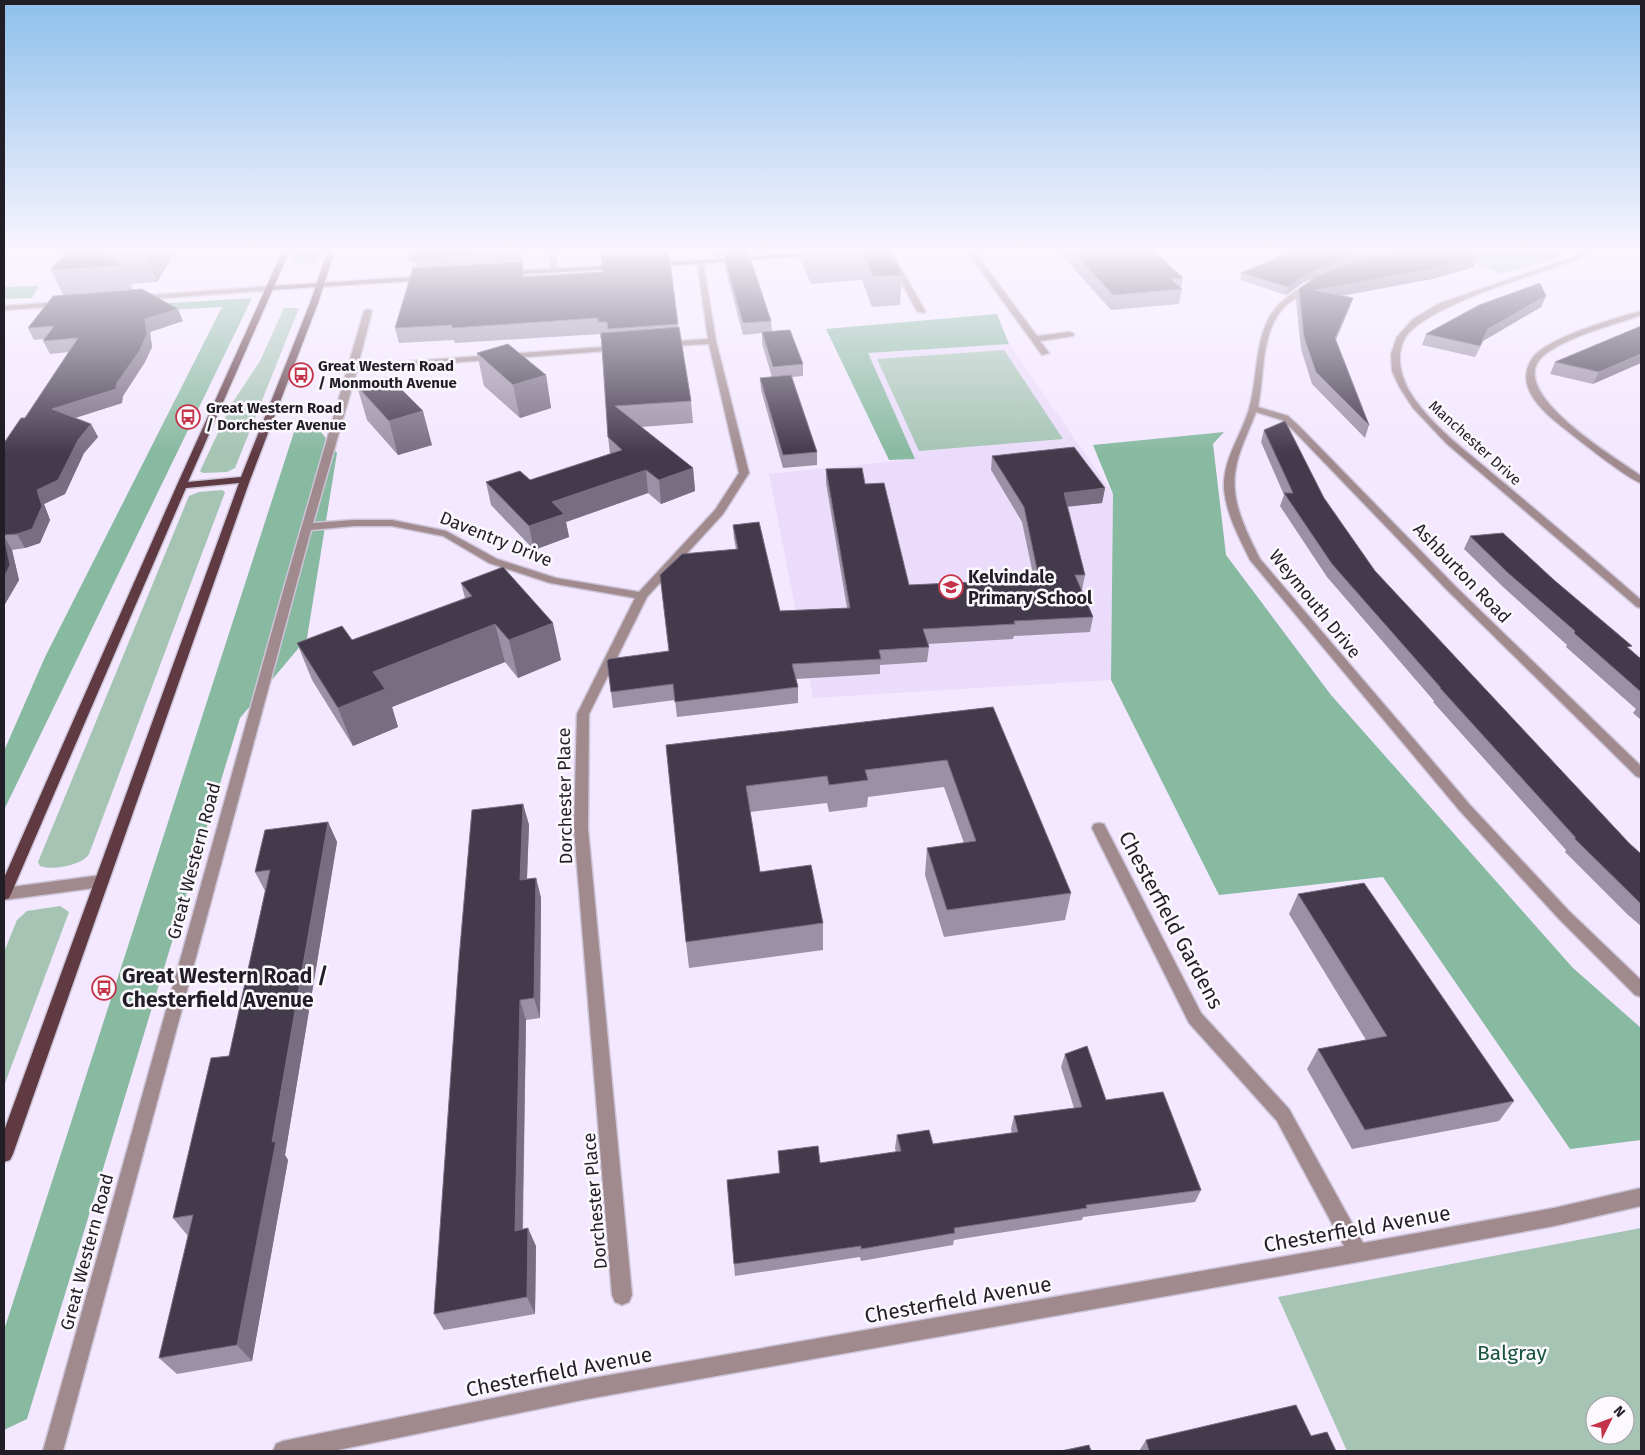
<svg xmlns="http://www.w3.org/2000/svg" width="1645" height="1455" viewBox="0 0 1645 1455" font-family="'Fira Sans',sans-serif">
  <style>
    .built { fill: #eadcfa }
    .green { fill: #a5c4b4; fill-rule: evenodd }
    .forest { fill: #88b9a1 }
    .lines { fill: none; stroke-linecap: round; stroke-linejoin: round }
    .street-casing { stroke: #cdc4d8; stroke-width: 3 }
    .secondary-casing { stroke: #cdc4d8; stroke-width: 3 }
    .primary-casing { stroke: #cdc4d8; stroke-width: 3 }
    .street { fill: #a08a8e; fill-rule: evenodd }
    .secondary { fill: #7a5b62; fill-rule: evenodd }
    .primary { fill: #5f3a43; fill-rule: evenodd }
    .wall { fill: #9b91a6 }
    .shaded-wall { fill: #786e82 }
    .building { fill: #433a4c; stroke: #786e82 }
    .labels { text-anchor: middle; stroke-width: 5; stroke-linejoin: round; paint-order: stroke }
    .far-poi-label { font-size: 15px; font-weight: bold; fill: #221e27; stroke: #fbf9fe; text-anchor: start }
    .far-street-label { font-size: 15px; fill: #221e27; stroke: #fbf9fe }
    .street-label { font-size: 18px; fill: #221e27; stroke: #fbf9fe }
    .poi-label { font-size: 18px; font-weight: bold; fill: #221e27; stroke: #fbf9fe; text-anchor: start }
    .near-street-label { font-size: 21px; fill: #221e27; stroke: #fbf9fe }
    .near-poi-label { font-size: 21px; font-weight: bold; fill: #221e27; stroke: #fbf9fe; text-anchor: start }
    .near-park-label { font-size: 21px; fill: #19553d; stroke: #fbf9fe }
  </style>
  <rect width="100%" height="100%" fill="#f3e8ff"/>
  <!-- built -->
  <path class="built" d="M 1009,344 L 1113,494 L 1111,680 L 813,698 L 769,474 L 915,459 L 867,353 Z"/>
  <!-- green -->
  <path class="green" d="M 298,250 L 321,250 L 317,263 L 292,265 Z
    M 1489,250 L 1552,250 L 1561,251 L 1559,257 L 1502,274 L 1454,253 Z
    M 284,308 L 299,308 L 235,468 L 227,472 L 203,473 L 200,471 L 231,405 L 260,361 Z
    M 1004,350 L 1063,439 L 919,451 L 877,359 Z
    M 222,490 L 225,492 L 224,495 L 89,854 C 83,865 52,871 40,866 L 38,862 L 189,496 L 199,492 Z
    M 60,906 L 69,912 L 4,1086 L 4,952 L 17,920 L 27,911 Z
    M 1641,1228 L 1641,1451 L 1347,1451 L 1278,1297 ZM 1595,1405 L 1625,1405 L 1625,1435 L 1595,1435 Z"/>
  <!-- forest -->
  <path class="forest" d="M 39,286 L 32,298 L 4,299 L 4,287 Z
    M 252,298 L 4,810 L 4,751 L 45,657 L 222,307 L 118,313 L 123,306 Z
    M 997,314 L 1009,344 L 868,353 L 915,459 L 889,460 L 826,329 Z
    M 315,424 L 337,453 L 307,638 L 240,718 L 27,1419 L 4,1430 L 4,1330 L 295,429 Z
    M 1224,432 L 1213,444 L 1226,555 L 1331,695 L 1573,968 L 1641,1028 L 1641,1140 L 1570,1149 L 1383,877 L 1219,895 L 1111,680 L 1113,494 L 1093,445 Z"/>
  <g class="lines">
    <!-- street casing -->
    <g class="street-casing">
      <path id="street" d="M 550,250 L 556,250 L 557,272 L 550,270 Z
        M 713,250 L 720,250 L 721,261 L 717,261 Z
        M 884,250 L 891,250 L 925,311 L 924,313 L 917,311 Z
        M 966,250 L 973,250 L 1037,336 L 1070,332 L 1074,334 L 1073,336 L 1040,341 L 1049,353 L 1042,355 Z
        M 1580,250 L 1587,250 L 1587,254 L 1575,260 C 1537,274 1424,306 1405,338 C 1396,354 1400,373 1408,389 C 1429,425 1468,452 1499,479 C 1547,519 1594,559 1641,600 L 1641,608 L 1637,607 L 1446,443 L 1413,408 L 1400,388 L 1392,371 L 1391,354 L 1397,337 L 1413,319 L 1438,304 L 1571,258 L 1580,253 Z
        M 697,261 L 703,262 L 716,341 L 749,473 L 723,514 L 647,597 L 589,714 L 588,829 L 632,1295 L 629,1302 L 622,1305 L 615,1302 L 612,1295 L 574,829 L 577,714 L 635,598 L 550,583 L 489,563 L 443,536 L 392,526 L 354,526 L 311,530 L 63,1451 L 43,1451 L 282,595 L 364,311 L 368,309 L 372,311 L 358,365 L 618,346 L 622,348 L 618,350 L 357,370 L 313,523 L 354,520 L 392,520 L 446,531 L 497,559 L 556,578 L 639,592 L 715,510 L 739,473 L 709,344 L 665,346 L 661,344 L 665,342 L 708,339 Z
        M 1307,284 L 1314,286 C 1305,294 1294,298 1285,306 C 1260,332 1265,374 1258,407 L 1288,416 L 1299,426 L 1456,587 L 1641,766 L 1641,778 L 1636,776 L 1448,591 L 1293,430 L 1282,420 L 1256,412 C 1250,429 1241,445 1237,463 C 1228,497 1245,529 1260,559 L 1470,805 L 1569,911 L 1641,980 L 1641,997 L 1635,995 L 1559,919 L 1460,811 L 1250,560 C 1239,537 1226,514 1224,488 C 1223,459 1241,436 1249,409 C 1258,378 1254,345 1270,316 C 1279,301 1293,292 1307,284 Z
        M 271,286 L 275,288 L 274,290 L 138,300 L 134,298 L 138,296 Z
        M 61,302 L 65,304 L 64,306 L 4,310 L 4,306 Z
        M 1641,311 L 1641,315 C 1612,326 1567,336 1543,356 C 1503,392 1618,459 1641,476 L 1641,483 C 1628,479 1588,447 1575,437 C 1559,424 1535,408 1528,387 C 1524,376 1527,364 1535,355 C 1554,336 1615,318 1641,311 Z
        M 1099,823 L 1104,824 L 1106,828 L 1201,1013 L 1289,1109 L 1363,1243 L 1554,1208 L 1641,1188 L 1641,1206 L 1554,1226 L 1358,1262 L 587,1399 L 333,1451 L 273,1451 L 276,1444 L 283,1441 L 587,1379 L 1344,1246 L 1277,1121 L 1189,1023 L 1092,828 L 1094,824 Z
        M 102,875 L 107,877 L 109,881 L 107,885 L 102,887 L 4,900 L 4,888 Z"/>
    </g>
    <!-- secondary casing -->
    <g class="secondary-casing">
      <path id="secondary" d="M 883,250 L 860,253 L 857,251 L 857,250 Z
        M 817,252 L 819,253 L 819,255 L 653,267 L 649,265 L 653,263 Z
        M 618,265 L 622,267 L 621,269 L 508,275 L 504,273 L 508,271 Z
        M 426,276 L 429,276 L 429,280 L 271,290 L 267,288 L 271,286 Z"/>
    </g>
    <!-- primary casing -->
    <g class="primary-casing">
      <path id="primary" d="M 283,250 L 290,250 L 188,482 L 241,477 L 310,303 L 328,250 L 335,250 L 318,303 L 250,480 L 13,1154 L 10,1160 L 4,1162 L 4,1131 L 239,483 L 186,488 L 11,894 L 9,898 L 4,900 L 4,878 L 177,485 Z"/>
    </g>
    <!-- street -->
    <use href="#street" class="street"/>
    <!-- secondary -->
    <use href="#secondary" class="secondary"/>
    <!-- primary -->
    <use href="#primary" class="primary"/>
  </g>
  <!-- wall -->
  <path class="wall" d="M 67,250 L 176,250 L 157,282 L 131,284 L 133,290 L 183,321 L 150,332 L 152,347 L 145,362 L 123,396 L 122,403 L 75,418 L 91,424 L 98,437 L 84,453 L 65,494 L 44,504 L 50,520 L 40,543 L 25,548 L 12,550 L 19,580 L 5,604 L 4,605 L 4,443 L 25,418 L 69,352 L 50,354 L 43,341 L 45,339 L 34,340 L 28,328 L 63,295 L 51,270 Z
    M 406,250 L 522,250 L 524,268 L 523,268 L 524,276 L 603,272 L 600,250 L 668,250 L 678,327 L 691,401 L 693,423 L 641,427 L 693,468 L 695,491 L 661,504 L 648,493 L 566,522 L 569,537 L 534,550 L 491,505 L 486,482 L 530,480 L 610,454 L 608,437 L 602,338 L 600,338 L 600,334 L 455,343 L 454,340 L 399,343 L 395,328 L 417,268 L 415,262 L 410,262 L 407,252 L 406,252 Z
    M 721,250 L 746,250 L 771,321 L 772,331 L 803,364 L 803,376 L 792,377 L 817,452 L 817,465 L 783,468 L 761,390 L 760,378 L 772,377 L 762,344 L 762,333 L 743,335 L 724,264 L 723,256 L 722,256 Z
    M 796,250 L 876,250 L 902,275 L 900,305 L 872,307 L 862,280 L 811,284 L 800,259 L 800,251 L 797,251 Z
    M 1057,250 L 1153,250 L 1183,278 L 1181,288 L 1182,289 L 1179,304 L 1111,310 Z
    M 1286,250 L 1467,250 L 1474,267 L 1432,279 L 1342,296 L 1353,298 L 1349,309 L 1336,340 L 1369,425 L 1365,438 L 1312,384 L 1301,349 L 1296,300 L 1299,289 L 1314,278 L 1304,282 L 1286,295 L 1240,280 L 1241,273 L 1292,252 Z
    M 1640,250 L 1641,250 L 1641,257 L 1639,253 Z
    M 1546,296 L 1541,307 L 1483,341 L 1475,357 L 1422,345 L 1426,334 Z
    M 1641,326 L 1593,384 L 1550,374 L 1555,362 Z
    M 477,353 L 546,375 L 551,408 L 520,418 L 484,386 Z
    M 357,386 L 432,445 L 398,455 L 367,420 Z
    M 1264,430 L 1324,498 L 1375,571 L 1629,843 L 1641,854 L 1641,926 L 1627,914 L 1565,852 L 1566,850 L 1433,702 L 1434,701 L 1327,577 L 1280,506 L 1284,495 L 1261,442 Z
    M 992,456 L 1105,488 L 1102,503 L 1067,507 L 1085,575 L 1082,590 L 1093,617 L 1090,632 L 1014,636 L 1013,639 L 928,644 L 929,647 L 927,662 L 880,665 L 880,674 L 796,679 L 798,687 L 798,703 L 677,717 L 675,700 L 613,708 L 611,692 L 669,651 L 736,549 L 734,539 L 733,525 L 780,611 L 847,608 L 826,483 L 826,469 L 865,484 L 909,585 L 1034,579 L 1022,522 L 991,470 Z
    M 1470,536 L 1554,580 L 1641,659 L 1641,720 L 1633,713 L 1636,709 L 1566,647 L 1567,645 L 1501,585 L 1464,549 Z
    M 461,583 L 561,660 L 518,678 L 505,662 L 392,707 L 398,727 L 353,746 L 312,680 L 297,643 L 352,640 L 465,598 Z
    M 993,707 L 1071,893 L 1065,920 L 944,937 L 925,875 L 927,848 L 964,843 L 944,787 L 868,797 L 867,807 L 829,812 L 827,803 L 750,812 L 760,872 L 823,923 L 823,950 L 689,968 L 686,942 L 666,745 Z
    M 523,804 L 529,825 L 527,879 L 536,878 L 541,898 L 540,1018 L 526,1020 L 523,1229 L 536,1246 L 535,1314 L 444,1330 L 434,1314 Z
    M 328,822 L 337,842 L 285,1155 L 288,1160 L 252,1361 L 177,1374 L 159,1358 L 188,1236 L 173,1218 L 229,1056 L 265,891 L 255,872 Z
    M 1298,894 L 1514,1101 L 1499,1121 L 1352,1149 L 1307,1069 L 1318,1049 L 1366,1040 L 1289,914 Z
    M 1065,1054 L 1106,1100 L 1201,1190 L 1195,1202 L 1083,1217 L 1082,1220 L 954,1240 L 953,1245 L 861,1261 L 860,1257 L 735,1276 L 734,1264 L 779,1173 L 778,1151 L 820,1163 L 896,1152 L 895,1148 L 897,1135 L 933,1144 L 1012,1133 L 1011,1129 L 1014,1116 L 1074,1108 L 1061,1067 Z
    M 1311,1436 L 1336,1451 L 1139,1451 L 1146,1440 Z"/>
  <!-- shaded-wall -->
  <path class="shaded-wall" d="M 147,250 L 176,250 L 157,282 L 145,252 Z
    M 406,250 L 420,250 L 414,259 L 415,262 L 410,262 L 407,252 L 406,252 Z
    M 521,250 L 522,250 L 524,268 L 521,252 Z
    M 1374,250 L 1413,250 L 1395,252 L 1348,263 L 1304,282 L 1286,295 L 1288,287 L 1306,275 L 1350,256 Z
    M 1478,256 L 1474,267 L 1432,279 L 1312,301 L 1316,290 Z
    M 1546,296 L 1541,307 L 1483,341 L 1475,357 L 1480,346 L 1488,329 Z
    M 1353,298 L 1349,309 L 1331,350 L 1335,338 Z
    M 178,309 L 183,321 L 150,332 L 152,347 L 145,362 L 123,396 L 122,403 L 59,423 L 52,409 L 117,383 L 145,319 Z
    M 1641,354 L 1641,363 L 1593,384 L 1599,372 Z
    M 546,375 L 551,408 L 520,418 L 513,385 Z
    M 423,411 L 432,445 L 398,455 L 389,421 Z
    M 91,424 L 98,437 L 84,453 L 65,494 L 44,504 L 50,520 L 40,543 L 25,548 L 17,534 L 37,490 Z
    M 693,468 L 695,491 L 661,504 L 659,480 Z
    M 646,470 L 648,493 L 566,522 L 569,537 L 534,550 L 529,526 L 552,502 Z
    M 1105,488 L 1102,503 L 1061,507 L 1064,493 Z
    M 4,536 L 12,550 L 19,580 L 5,604 L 4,605 Z
    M 553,623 L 561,660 L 518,678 L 509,640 Z
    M 495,624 L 505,662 L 392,707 L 398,727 L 353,746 L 338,708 L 373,672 Z
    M 523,804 L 529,825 L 526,900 L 520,880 Z
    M 328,822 L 337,842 L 285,1155 L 288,1160 L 252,1361 L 237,1345 Z
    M 536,878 L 541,898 L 540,1018 L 534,998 Z
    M 520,1000 L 526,1020 L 522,1248 L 515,1231 Z
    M 528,1228 L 536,1246 L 535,1314 L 527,1297 Z"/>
  <!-- building -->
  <path class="building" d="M 67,250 L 147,250 L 145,252 L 105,255 L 123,265 L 51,270 Z
    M 417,250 L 521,250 L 521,252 L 414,259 Z
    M 809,250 L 869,250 L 811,254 Z
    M 891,250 L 902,275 L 873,276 L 863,251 Z
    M 1072,250 L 1153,250 L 1183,278 L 1171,279 L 1182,289 L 1113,295 Z
    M 1297,250 L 1374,250 L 1350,256 L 1306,275 L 1288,287 L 1241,273 Z
    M 1403,250 L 1467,250 L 1478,256 L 1436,268 L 1316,290 L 1353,298 L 1335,338 L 1369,425 L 1316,372 L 1304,337 L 1299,289 L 1317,276 L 1333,269 L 1366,258 Z
    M 748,251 L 771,321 L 743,323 L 723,253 Z
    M 669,253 L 678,324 L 608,329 L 607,322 L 598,322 L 598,318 L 452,328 L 452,325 L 395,328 L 413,268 L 522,262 L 523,277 L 603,272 L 601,257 Z
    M 1540,283 L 1546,296 L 1488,329 L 1480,346 L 1426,334 L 1479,305 Z
    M 142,289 L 178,309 L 145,319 L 147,334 L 140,350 L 117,383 L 116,389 L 52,409 L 91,424 L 78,440 L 58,480 L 37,490 L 42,506 L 32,529 L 17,534 L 4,535 L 4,443 L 21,418 L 25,418 L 78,338 L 43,341 L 54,326 L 28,328 L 53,296 Z
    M 1641,326 L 1641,354 L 1599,372 L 1555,362 Z
    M 679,327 L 691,401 L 615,406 L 693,468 L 659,480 L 646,470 L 552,502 L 564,514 L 529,526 L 486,482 L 520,471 L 530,480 L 622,450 L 608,437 L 601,333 Z
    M 790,330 L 803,364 L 773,367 L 762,332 Z
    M 508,344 L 546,375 L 513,385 L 477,353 Z
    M 791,375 L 817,452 L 783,455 L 760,378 Z
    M 389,377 L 423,411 L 389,421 L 357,386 Z
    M 1285,421 L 1324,498 L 1375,571 L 1629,843 L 1641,854 L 1641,904 L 1574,838 L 1576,838 L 1440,688 L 1441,688 L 1332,564 L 1284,493 L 1293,493 L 1264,430 Z
    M 1074,447 L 1105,488 L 1064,493 L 1085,575 L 1075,575 L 1093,617 L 1014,621 L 1015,624 L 923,629 L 929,647 L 879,650 L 881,659 L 792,664 L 798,687 L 675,702 L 673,684 L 611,692 L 607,661 L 609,659 L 669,651 L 660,575 L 682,554 L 738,549 L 733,525 L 759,522 L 780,611 L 850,608 L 826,469 L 862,468 L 865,484 L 884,483 L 909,585 L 1039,579 L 1024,507 L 992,456 Z
    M 1503,533 L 1554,580 L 1632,646 L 1627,647 L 1641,659 L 1641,692 L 1574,633 L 1575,631 L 1507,572 L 1470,536 Z
    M 4,536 L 10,565 L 4,577 Z
    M 503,567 L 553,623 L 509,640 L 495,624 L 373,672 L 385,689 L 338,708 L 297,643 L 342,626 L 352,640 L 472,596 L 461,583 Z
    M 993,707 L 1071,893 L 947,910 L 927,848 L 976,841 L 947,760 L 865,770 L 868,780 L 829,785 L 827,776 L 746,786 L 760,872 L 811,865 L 823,923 L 686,942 L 666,745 Z
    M 523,804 L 520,880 L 536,878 L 534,998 L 520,1000 L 515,1231 L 528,1228 L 527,1297 L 434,1314 L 459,959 L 472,810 Z
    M 328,822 L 272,1142 L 276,1141 L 237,1345 L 159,1358 L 193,1215 L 173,1218 L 211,1058 L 229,1056 L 270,870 L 255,872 L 265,830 Z
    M 1364,883 L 1514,1101 L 1365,1130 L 1318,1049 L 1387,1036 L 1298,894 Z
    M 1087,1046 L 1106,1100 L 1163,1092 L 1201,1190 L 1086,1205 L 1087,1208 L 954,1228 L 955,1233 L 861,1249 L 861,1246 L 734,1264 L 727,1180 L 780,1173 L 778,1151 L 818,1146 L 820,1163 L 901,1151 L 897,1135 L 929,1130 L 933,1144 L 1018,1132 L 1014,1116 L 1082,1107 L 1065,1054 Z
    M 1296,1405 L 1311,1436 L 1327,1432 L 1336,1451 L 1149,1451 L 1146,1440 Z
    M 1089,1445 L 1091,1451 L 1061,1451 Z"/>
  <!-- sky -->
  <linearGradient id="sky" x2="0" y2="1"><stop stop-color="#8dc0eb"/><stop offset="0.55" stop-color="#faf5ff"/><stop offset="1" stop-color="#faf5ff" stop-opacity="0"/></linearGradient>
  <rect width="1645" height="454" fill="url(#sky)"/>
  <!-- icons -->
  <defs>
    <g id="bus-ring" transform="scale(1.25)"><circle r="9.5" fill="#fbf9fe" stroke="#c5354a" stroke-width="1.5"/><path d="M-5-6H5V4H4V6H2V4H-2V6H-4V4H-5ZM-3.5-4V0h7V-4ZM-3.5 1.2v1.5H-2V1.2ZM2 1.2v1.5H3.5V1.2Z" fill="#c5354a"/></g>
    <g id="school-ring" transform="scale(1.25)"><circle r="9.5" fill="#fbf9fe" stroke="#c5354a" stroke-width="1.5"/><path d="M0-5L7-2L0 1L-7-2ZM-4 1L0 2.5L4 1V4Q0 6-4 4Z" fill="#c5354a"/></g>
  </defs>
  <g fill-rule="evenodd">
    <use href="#bus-ring" x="301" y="375"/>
    <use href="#bus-ring" x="188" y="417"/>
    <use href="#school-ring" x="951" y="587"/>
    <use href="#bus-ring" x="104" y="988"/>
  </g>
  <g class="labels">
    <!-- far-poi labels -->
    <g class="far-poi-label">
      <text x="318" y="371">Great Western Road<tspan x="318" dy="17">/ Monmouth Avenue</tspan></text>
      <text x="206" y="413">Great Western Road<tspan x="206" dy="17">/ Dorchester Avenue</tspan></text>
    </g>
    <!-- far-street labels -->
    <g class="far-street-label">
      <text transform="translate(1475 443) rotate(42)" y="5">Manchester Drive</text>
    </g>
    <!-- street labels -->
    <g class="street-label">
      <text transform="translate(496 539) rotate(22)" y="6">Daventry Drive</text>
      <text transform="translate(1462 573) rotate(46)" y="6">Ashburton Road</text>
      <text transform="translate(1315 604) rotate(51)" y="6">Weymouth Drive</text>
      <text transform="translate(565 796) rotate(-91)" y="6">Dorchester Place</text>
      <text transform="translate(194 861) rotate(-75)" y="6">Great Western Road</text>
      <text transform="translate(595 1201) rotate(-95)" y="6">Dorchester Place</text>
      <text transform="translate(87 1252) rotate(-75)" y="6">Great Western Road</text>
    </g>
    <!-- poi labels -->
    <g class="poi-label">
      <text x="968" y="583">Kelvindale<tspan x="968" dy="21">Primary School</tspan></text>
    </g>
    <!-- near-street labels -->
    <g class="near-street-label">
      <text transform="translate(1171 920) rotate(62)" y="7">Chesterfield Gardens</text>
      <text transform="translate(1357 1229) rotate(-10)" y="7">Chesterfield Avenue</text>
      <text transform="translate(958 1300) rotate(-10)" y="7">Chesterfield Avenue</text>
      <text transform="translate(559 1372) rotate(-11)" y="7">Chesterfield Avenue</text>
    </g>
    <!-- near-poi labels -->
    <g class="near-poi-label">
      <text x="122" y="983">Great Western Road /<tspan x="122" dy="24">Chesterfield Avenue</tspan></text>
    </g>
    <!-- near-park labels -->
    <g class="near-park-label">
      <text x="1512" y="1360">Balgray</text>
    </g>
  </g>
  <!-- border -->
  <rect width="1645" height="1455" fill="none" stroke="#221e27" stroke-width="10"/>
  <!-- north arrow -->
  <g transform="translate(1610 1420) rotate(48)"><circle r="24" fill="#fbf9fe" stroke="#a4a1a8"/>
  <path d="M0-4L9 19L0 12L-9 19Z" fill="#c5354a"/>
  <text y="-8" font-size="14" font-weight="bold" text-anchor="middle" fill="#221e27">N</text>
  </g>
</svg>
